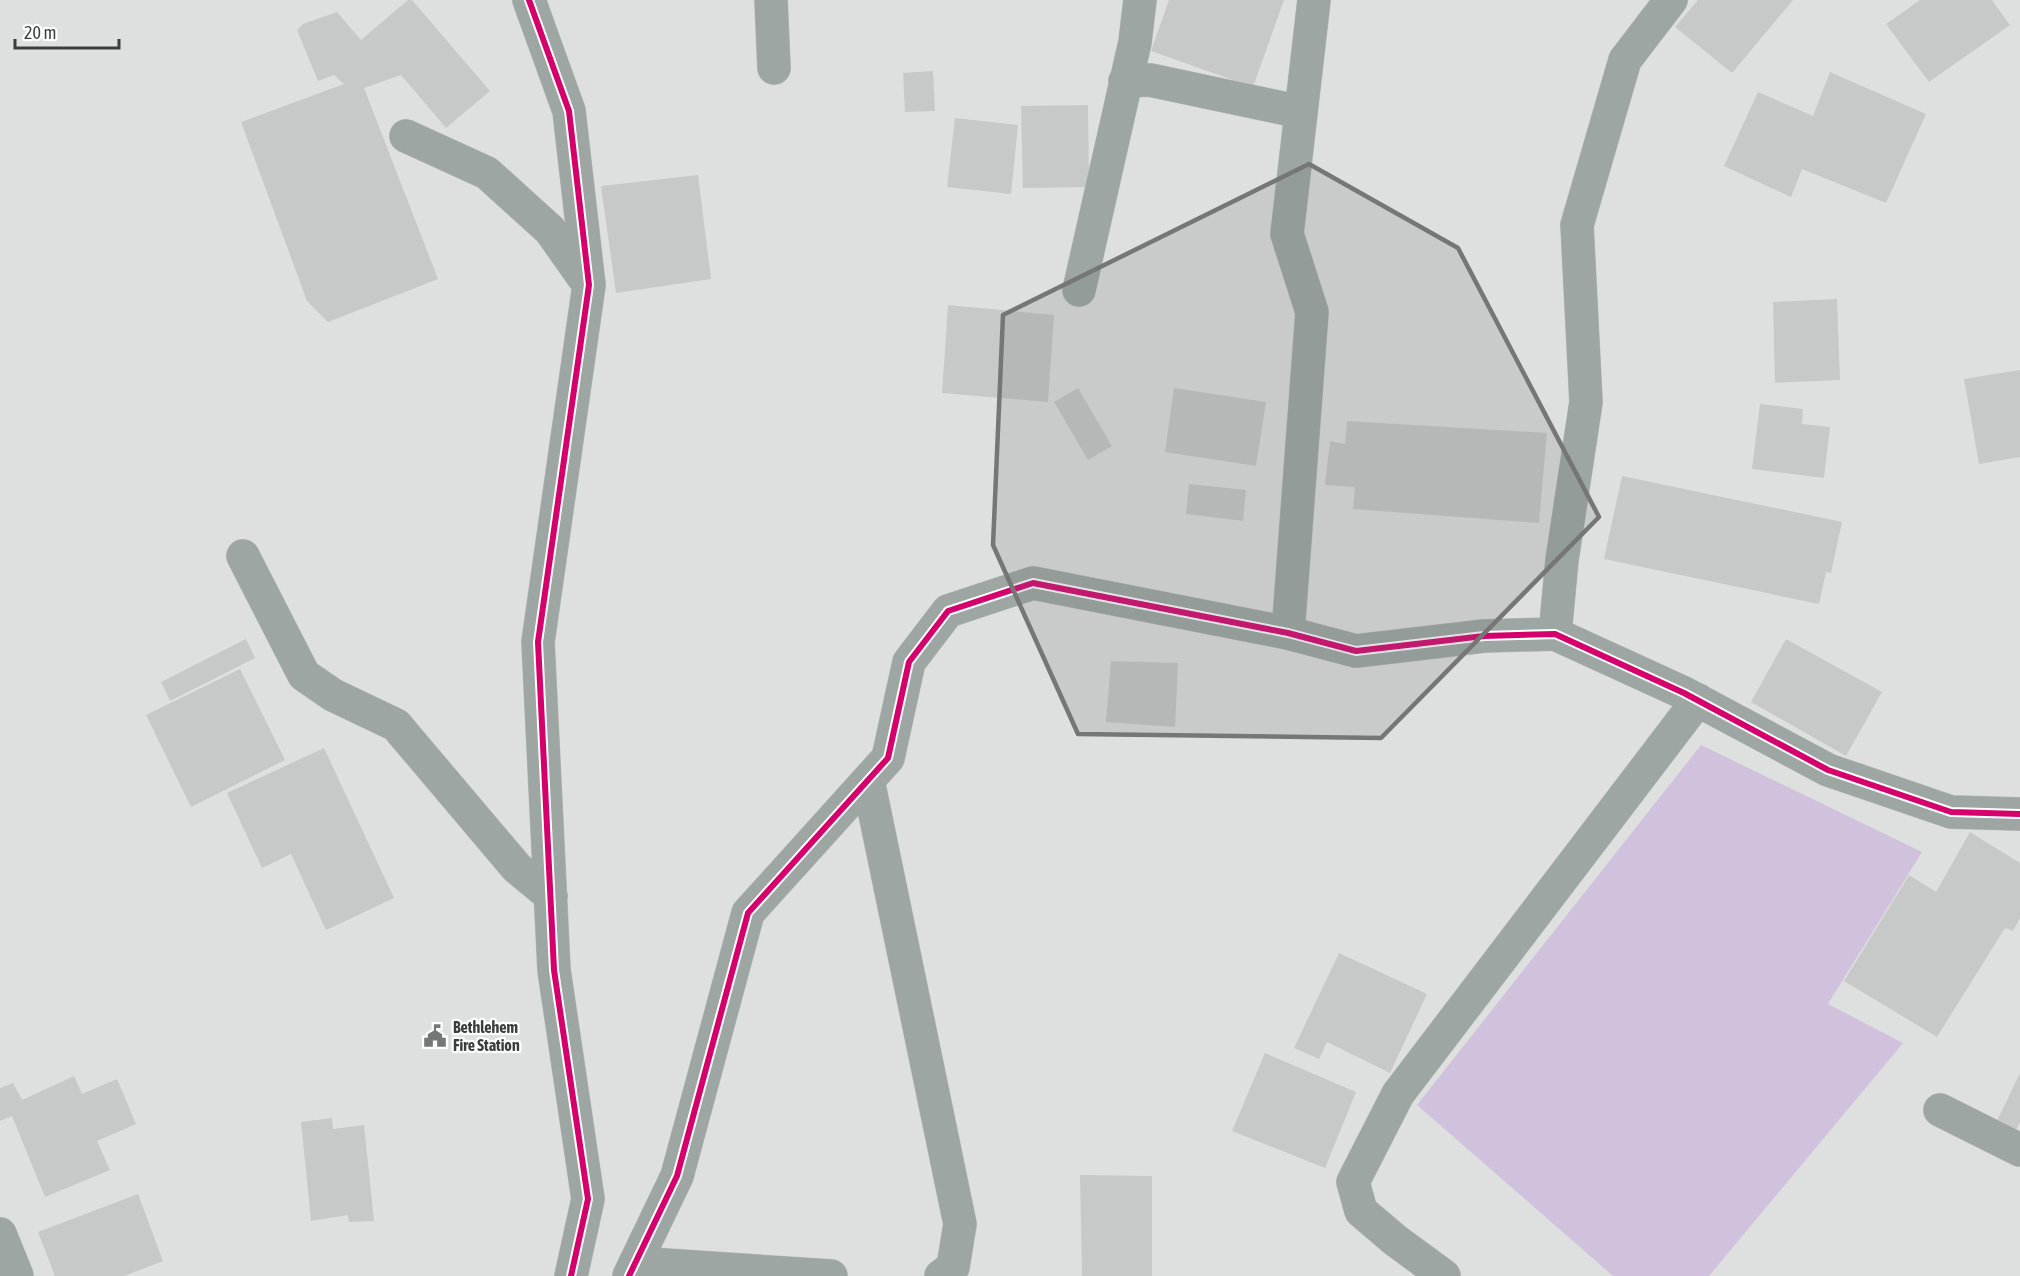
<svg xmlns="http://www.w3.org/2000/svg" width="2020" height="1276" viewBox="0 0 2020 1276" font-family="'Asap Condensed',sans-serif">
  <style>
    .green { fill: #d0c2dc }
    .building { fill: #c7c9c8 }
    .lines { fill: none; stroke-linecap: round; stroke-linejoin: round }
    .minor-casing { stroke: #babcbb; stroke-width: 34 }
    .minor { stroke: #9da6a3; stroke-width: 33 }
    .cycleway-casing { stroke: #fff; stroke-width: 10 }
    .cycleway { stroke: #d6006c; stroke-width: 6 }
    .marked { fill: #757676; fill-opacity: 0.2; stroke: #757676; stroke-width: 4.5; stroke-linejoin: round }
    .labels { text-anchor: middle; stroke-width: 4.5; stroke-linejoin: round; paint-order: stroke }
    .poi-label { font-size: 16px; font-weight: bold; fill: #3c3d3d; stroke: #fff; text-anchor: start }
  </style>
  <rect width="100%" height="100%" fill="#dee0df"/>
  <!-- green -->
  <path class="green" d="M 1701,745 L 1922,852 L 1828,1004 L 1903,1043 L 1709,1276 L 1613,1276 L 1417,1105 Z"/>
  <!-- building -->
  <path class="building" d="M 408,0 L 412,0 L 490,91 L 446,128 L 401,75 L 364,88 L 438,279 L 328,322 L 307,301 L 241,122 L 344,84 L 334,75 L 318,81 L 297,30 L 303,24 L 337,12 L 361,40 Z
    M 1169,0 L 1284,0 L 1253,87 L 1151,51 Z
    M 1698,0 L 1793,0 L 1732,73 L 1675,27 Z
    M 1920,0 L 1992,0 L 2010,25 L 1929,82 L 1886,24 Z
    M 933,71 L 935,111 L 905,112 L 903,73 Z
    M 1830,72 L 1926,114 L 1886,203 L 1802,169 L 1791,197 L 1724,166 L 1758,92 L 1813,116 Z
    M 1088,105 L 1089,187 L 1023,188 L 1021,106 Z
    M 955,118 L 1018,125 L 1011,194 L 947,187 Z
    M 698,175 L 711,279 L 616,293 L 601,186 Z
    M 1837,299 L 1840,380 L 1775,383 L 1773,302 Z
    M 948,305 L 1054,315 L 1048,402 L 942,393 Z
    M 2020,370 L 2020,457 L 1979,464 L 1964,379 Z
    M 1078,388 L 1112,446 L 1088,460 L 1054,402 Z
    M 1174,388 L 1266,402 L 1256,466 L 1165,452 Z
    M 1760,404 L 1803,409 L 1802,424 L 1830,427 L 1824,478 L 1752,469 Z
    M 1347,421 L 1547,433 L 1539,523 L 1353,509 L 1355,487 L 1325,485 L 1330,441 L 1345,444 Z
    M 1622,476 L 1842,522 L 1831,573 L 1826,572 L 1819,604 L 1604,559 Z
    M 1189,484 L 1246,490 L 1243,521 L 1186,514 Z
    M 246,639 L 255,658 L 170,701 L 161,682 Z
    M 1786,639 L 1882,692 L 1846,756 L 1751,702 Z
    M 1111,661 L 1178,663 L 1175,727 L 1106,722 Z
    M 240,669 L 285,760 L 191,807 L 146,715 Z
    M 324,748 L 394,898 L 326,930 L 291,854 L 262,868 L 227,793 Z
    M 1970,832 L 2020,863 L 2020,918 L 2013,931 L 2005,928 L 1937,1037 L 1844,981 L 1909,875 L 1936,892 Z
    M 1339,953 L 1427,994 L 1390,1073 L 1327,1042 L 1319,1059 L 1294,1048 Z
    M 1265,1053 L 1356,1092 L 1325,1168 L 1232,1131 Z
    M 2020,1073 L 2020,1122 L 2016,1130 L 1997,1121 Z
    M 74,1076 L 82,1094 L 117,1079 L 136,1124 L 97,1141 L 110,1170 L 45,1197 L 12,1116 L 0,1121 L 0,1088 L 13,1083 L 22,1100 Z
    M 332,1118 L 333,1129 L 364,1125 L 374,1221 L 349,1222 L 348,1215 L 311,1221 L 301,1122 Z
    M 1080,1175 L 1152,1176 L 1152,1276 L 1082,1276 Z
    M 138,1194 L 163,1261 L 124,1276 L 55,1276 L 38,1232 Z"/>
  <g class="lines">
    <!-- minor casing -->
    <g class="minor-casing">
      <path id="minor" d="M 529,0 L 569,111 L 589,285 L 538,642 L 554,970 L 588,1199 L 571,1276
        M 771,0 L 774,68
        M 1125,81 L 1150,80 L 1301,112
        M 406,136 L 487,173 L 550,230 L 586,281
        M 1079,290 L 1135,42 L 1140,0
        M 243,556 L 304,675 L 333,695 L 396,725 L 517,868 L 551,896
        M 1288,633 L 1312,312 L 1287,234 L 1314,0
        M 1555,634 L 1562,560 L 1586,402 L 1577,225 L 1625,60 L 1671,0
        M 868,780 L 960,1224 L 953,1267 L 941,1276
        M 1940,1110 L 2020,1150
        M 0,1234 L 17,1276
        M 635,1263 L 831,1276
        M 629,1276 L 677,1176 L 748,913 L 888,758 L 909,662 L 948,611 L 1033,583 L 1288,633 L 1356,651 L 1484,636 L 1555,634 L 1684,693 L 1828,770 L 1951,812 L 2020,814
        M 1444,1276 L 1395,1240 L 1361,1211 L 1353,1182 L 1398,1094 L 1698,700"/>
    </g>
    <!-- minor -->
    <use href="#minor" class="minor"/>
    <!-- cycleway casing -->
    <g class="cycleway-casing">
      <path id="cycleway" d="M 529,0 L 569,111 L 589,285 L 538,642 L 554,970 L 588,1199 L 571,1276
        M 629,1276 L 677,1176 L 748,913 L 888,758 L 909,662 L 948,611 L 1033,583 L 1288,633 L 1356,651 L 1484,636 L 1555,634 L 1684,693 L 1828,770 L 1951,812 L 2020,814"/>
    </g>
    <!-- cycleway -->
    <use href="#cycleway" class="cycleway"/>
  </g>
  <!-- marked area -->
  <path class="marked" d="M 1309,164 L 1458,248 L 1599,517 L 1381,738 L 1078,734 L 993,545 L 1003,315 Z"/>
  <!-- icons -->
  <defs>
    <g id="civic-bare" transform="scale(1.8)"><path d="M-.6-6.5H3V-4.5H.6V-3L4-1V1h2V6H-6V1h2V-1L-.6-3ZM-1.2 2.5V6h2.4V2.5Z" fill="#757676" stroke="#fff" stroke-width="2.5" paint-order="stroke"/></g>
  </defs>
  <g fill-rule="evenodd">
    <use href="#civic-bare" x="435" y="1036"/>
  </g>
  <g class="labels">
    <!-- poi labels -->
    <g class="poi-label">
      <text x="453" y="1033">Bethlehem<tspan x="453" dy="18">Fire Station</tspan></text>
    </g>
  </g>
  <!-- scale -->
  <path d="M15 39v9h104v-9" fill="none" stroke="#3c3d3d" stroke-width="3"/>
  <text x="24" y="39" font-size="18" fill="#3c3d3d" stroke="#ffffff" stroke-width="4.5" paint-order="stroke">20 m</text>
</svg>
